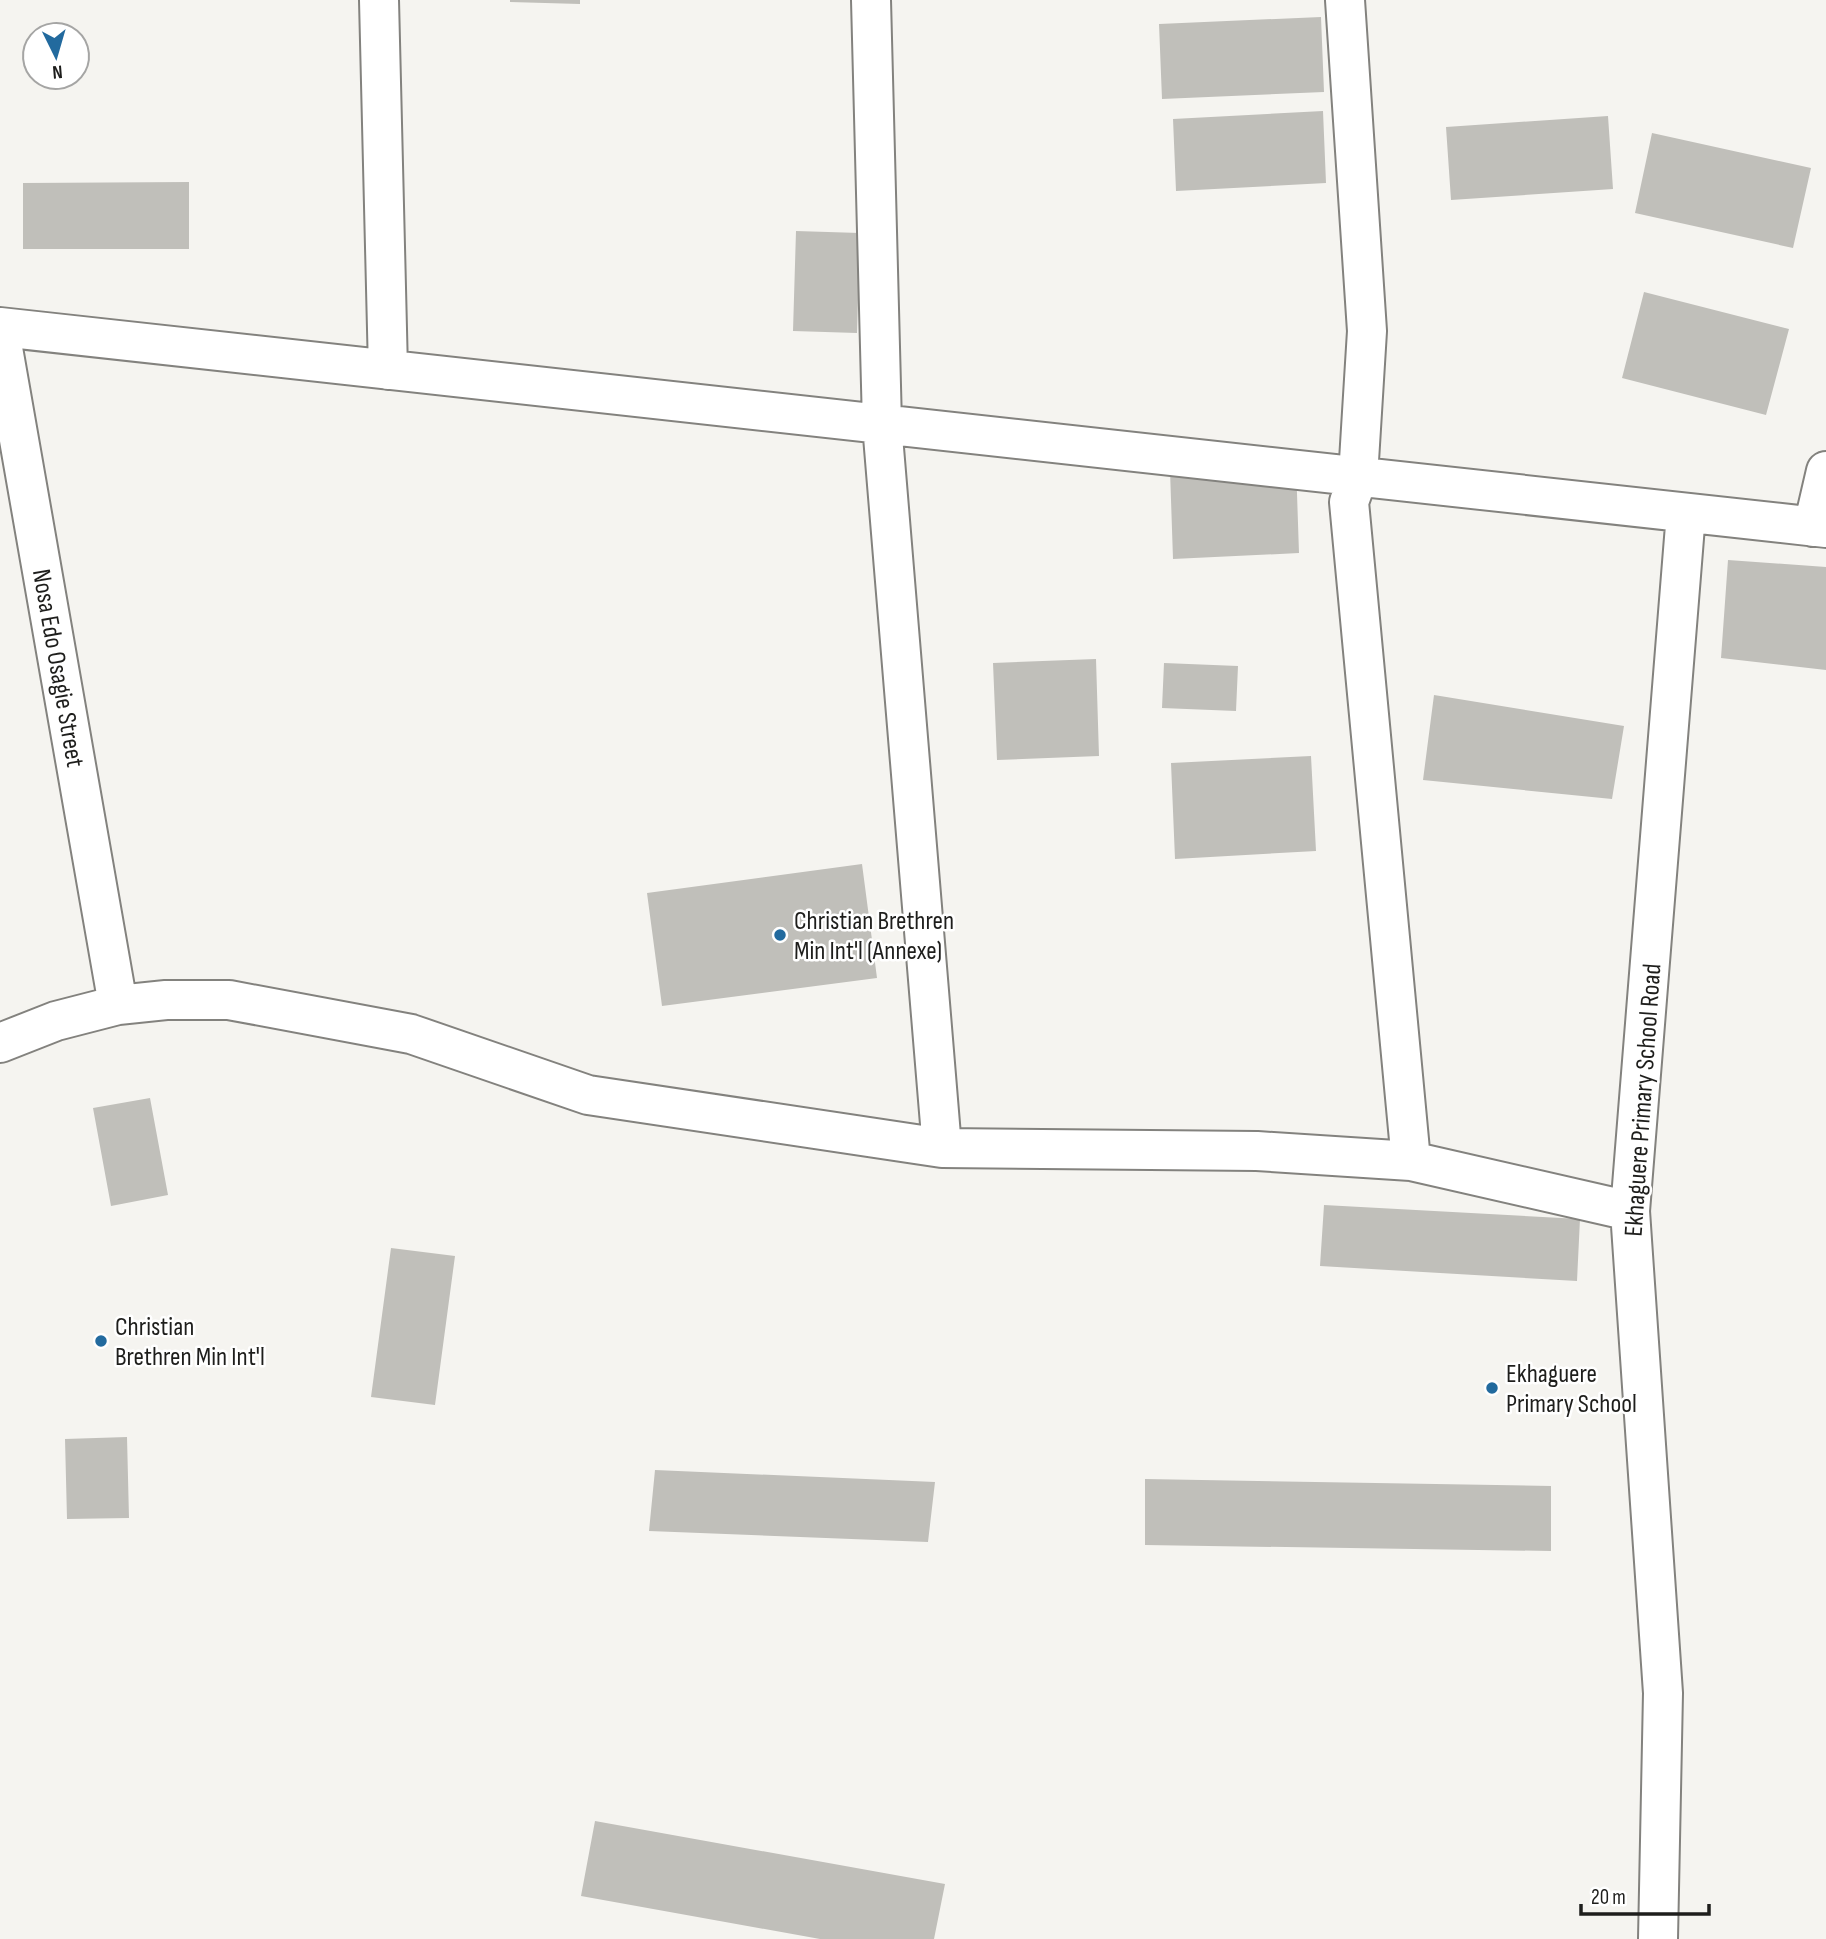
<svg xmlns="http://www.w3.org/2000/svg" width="1826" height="1939" viewBox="0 0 1826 1939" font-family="'Sofia Sans Condensed',sans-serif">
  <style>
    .building { fill: #c0bfba }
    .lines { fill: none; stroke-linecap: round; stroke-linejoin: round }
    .minor-casing { stroke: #83827e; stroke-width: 42 }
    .minor { stroke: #fff; stroke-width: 38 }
    .poi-dot { fill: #226a9e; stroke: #fff; stroke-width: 2.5 }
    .labels { text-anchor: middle; stroke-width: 5; stroke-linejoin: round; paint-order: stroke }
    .street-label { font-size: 26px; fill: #1e1e1c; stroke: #fff }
    .poi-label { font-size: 26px; fill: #1e1e1c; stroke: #fff; text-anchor: start }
  </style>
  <rect width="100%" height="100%" fill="#f5f4f0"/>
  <!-- building -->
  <path class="building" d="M 510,0 L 580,0 L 580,4 L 510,2 Z
    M 1321,17 L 1324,92 L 1162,99 L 1159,24 Z
    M 1323,111 L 1326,183 L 1176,191 L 1173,119 Z
    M 1608,116 L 1613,189 L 1451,200 L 1446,127 Z
    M 1652,133 L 1811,168 L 1793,248 L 1635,213 Z
    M 189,182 L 189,249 L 23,249 L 23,183 Z
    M 796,231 L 860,233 L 857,333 L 793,331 Z
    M 1644,292 L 1789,329 L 1766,415 L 1622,378 Z
    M 1296,464 L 1299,553 L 1173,559 L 1170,470 Z
    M 1728,560 L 1826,567 L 1826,670 L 1721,658 Z
    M 1096,659 L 1099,756 L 997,760 L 993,663 Z
    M 1164,663 L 1238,666 L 1236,711 L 1162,708 Z
    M 1434,695 L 1624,726 L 1612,799 L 1423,780 Z
    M 1311,756 L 1316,851 L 1175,859 L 1171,763 Z
    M 862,864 L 877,978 L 662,1006 L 647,893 Z
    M 150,1098 L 168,1195 L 111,1206 L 93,1108 Z
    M 1324,1205 L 1580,1219 L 1577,1281 L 1320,1266 Z
    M 391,1248 L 455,1256 L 435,1405 L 371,1397 Z
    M 127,1437 L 129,1518 L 67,1519 L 65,1439 Z
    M 655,1470 L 935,1482 L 928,1542 L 649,1531 Z
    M 1145,1479 L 1551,1486 L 1551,1551 L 1145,1545 Z
    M 595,1821 L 945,1884 L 934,1939 L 820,1939 L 581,1896 Z"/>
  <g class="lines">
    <!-- minor casing -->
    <g class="minor-casing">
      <path id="minor" d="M 379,0 L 388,370
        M 871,0 L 882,424 L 942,1148
        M 1345,0 L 1367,331 L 1358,477 L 1349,502 L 1411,1161
        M 0,327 L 1826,528
        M 0,331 L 118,1005
        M 1813,527 L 1826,471
        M 0,1043 L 56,1021 L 118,1005 L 166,1000 L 229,1000 L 411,1034 L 588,1095 L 942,1148 L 1257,1151 L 1411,1161 L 1630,1211
        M 1658,1939 L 1663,1693 L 1630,1211 L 1686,513"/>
    </g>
    <!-- minor -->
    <use href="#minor" class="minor"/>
  </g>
  <!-- markers -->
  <g class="poi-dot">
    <circle cx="780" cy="935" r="7"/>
    <circle cx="101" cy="1341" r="7"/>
    <circle cx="1492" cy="1388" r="7"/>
  </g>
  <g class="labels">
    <!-- street labels -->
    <g class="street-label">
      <text transform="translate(59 668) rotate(80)" y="9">Nosa Edo Osagie Street</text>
      <text transform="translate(1642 1100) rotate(-86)" y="9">Ekhaguere Primary School Road</text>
    </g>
    <!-- poi labels -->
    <g class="poi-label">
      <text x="794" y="929">Christian Brethren<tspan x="794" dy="30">Min Int'l (Annexe)</tspan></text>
      <text x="115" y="1335">Christian<tspan x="115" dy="30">Brethren Min Int'l</tspan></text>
      <text x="1506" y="1382">Ekhaguere<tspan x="1506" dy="30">Primary School</tspan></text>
    </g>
  </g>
  <!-- north arrow -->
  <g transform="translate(56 56) rotate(175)"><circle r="33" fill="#ffffff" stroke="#a5a5a4" stroke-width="2"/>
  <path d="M0-5L12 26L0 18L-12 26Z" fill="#226a9e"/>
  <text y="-10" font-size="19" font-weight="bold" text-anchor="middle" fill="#1e1e1c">N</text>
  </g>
  <!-- scale -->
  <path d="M1581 1904v10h128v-10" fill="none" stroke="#1e1e1c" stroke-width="3.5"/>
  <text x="1591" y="1904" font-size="21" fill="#1e1e1c" stroke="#ffffff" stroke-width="5" paint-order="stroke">20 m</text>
</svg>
